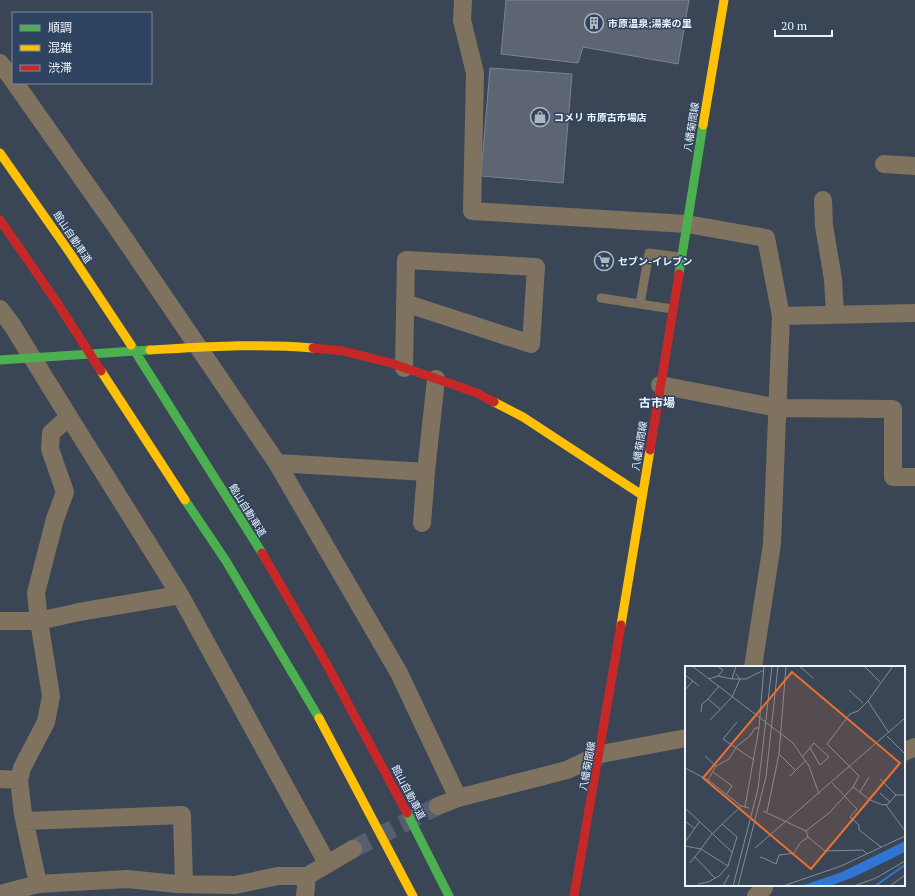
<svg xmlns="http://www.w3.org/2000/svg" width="915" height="896" viewBox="0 0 915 896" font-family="'PT Serif','Noto Sans JP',serif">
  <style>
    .building { fill: #5d6472; stroke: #7c8291 }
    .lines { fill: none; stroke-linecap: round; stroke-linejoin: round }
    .street-tunnel { stroke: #55606f; stroke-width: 18; stroke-dasharray: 18 9; stroke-linecap: butt }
    .lane { stroke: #7f7360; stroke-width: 9 }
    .street { stroke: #7f7360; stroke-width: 18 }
    .fast { stroke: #4caf50; stroke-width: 9 }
    .slow { stroke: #ffc107; stroke-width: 9 }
    .jam { stroke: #c62828; stroke-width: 9 }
    .labels { text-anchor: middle; stroke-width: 3; stroke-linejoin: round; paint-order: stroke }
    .poi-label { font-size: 10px; font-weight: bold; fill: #eff4fb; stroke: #2f4461; text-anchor: start }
    .street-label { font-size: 10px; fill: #eff4fb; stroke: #2f4461 }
    .quarter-label { font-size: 12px; font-weight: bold; fill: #eff4fb; stroke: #2f4461 }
    .inset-river { fill: none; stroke: #3075d1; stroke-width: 2 }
    .inset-road { fill: none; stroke: #828c98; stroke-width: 1 }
    .view { fill: #e97030; fill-opacity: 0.15; stroke: #e97030; stroke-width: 2 }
    .inset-edge { fill: none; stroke: #eff4fb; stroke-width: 2 }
  </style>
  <rect width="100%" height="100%" fill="#3a4656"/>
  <!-- building -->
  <path class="building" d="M 506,0 L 689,0 L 678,64 L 583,47 L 578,63 L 501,54 Z
    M 490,68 L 572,74 L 563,183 L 481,176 Z"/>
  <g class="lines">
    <!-- street-tunnel -->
    <path class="street-tunnel" d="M 353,849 L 438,806"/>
    <!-- lane -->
    <path class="lane" d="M 601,298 L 672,309
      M 640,304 L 649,253 L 680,257"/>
    <!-- street -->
    <path class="street" d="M 463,0 L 462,20 L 475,73 L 472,211 L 687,224 L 766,238 L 781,316 L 772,544 L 753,667
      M 0,63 L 13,80
      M 15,83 L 122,235 L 277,463 L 399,673 L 458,798
      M 884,164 L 915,166
      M 823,200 L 824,226 L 833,279 L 835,314
      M 0,309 L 12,325 L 69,417 L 180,595 L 327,863
      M 781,316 L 915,313
      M 404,368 L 406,260 L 536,267 L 531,344 L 405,303
      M 660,385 L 778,408 L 893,409 L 893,477 L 915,477
      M 277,463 L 426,472
      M 422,523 L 426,472 L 436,379
      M 0,621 L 39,621 L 79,612 L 180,595
      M 904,752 L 915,747
      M 0,779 L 19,780
      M 438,806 L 458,798 L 567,770 L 601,754 L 686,738
      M 25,821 L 182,815 L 184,884
      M 38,884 L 23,814 L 19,780 L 22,768 L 46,722 L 51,696 L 39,621 L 36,593 L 55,519 L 65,492 L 50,449 L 51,433 L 69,417
      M 0,894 L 38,884 L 127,879 L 177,884 L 235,885 L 278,876 L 307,876 L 353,849
      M 305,896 L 307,876
      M 756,896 L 764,888 L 764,885"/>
    <!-- fast -->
    <path class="fast" d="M 679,274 L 703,125
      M 131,345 L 262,553
      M 0,360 L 150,350
      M 185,500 L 226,561 L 319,718
      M 407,813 L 449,896"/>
    <!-- slow -->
    <path class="slow" d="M 703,125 L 724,0
      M 0,153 L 70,253 L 131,345
      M 150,350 C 204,347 259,343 313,348
      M 101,371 L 185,500
      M 494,402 L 523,417 L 642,495
      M 621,625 L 650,450
      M 319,718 L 413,896"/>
    <!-- jam -->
    <path class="jam" d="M 0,220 L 56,301 L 101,371
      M 313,348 L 343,351 L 391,363 L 477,393 L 494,402
      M 650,450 L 679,274
      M 262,553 L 326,663 L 407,813
      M 574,896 L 621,625"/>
  </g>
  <!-- icons -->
  <defs>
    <g id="building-ring" transform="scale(1)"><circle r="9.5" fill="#2f4461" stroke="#b0b7c1" stroke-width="1.5"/><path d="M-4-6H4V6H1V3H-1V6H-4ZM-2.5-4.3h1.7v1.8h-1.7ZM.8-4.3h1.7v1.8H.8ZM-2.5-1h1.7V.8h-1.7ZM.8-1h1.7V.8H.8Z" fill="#b0b7c1"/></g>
    <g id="shop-ring" transform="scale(1)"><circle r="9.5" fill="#2f4461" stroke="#b0b7c1" stroke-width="1.5"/><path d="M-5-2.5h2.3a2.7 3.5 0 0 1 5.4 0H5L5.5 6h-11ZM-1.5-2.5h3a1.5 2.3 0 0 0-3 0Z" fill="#b0b7c1"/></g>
    <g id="supermarket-ring" transform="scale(1)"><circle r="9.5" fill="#2f4461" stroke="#b0b7c1" stroke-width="1.5"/><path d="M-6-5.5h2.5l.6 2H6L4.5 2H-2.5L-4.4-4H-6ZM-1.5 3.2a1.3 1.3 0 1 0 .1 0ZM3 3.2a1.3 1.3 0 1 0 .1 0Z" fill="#b0b7c1"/></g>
  </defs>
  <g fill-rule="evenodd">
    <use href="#building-ring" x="594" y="23"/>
    <use href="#shop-ring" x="540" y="117"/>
    <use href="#supermarket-ring" x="604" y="261"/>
  </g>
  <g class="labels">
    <!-- poi labels -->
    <g class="poi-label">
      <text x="608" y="27">市原温泉;湯楽の里</text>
      <text x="554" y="121">コメリ 市原古市場店</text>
      <text x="618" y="265">セブン-イレブン</text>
    </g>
    <!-- street labels -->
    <g class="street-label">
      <text transform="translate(691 127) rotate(-81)" y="4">八幡菊間線</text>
      <text transform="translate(73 237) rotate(56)" y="4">館山自動車道</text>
      <text transform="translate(639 446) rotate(-81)" y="4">八幡菊間線</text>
      <text transform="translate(248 510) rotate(58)" y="4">館山自動車道</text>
      <text transform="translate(587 766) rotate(-80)" y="4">八幡菊間線</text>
      <text transform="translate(409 792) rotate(62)" y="4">館山自動車道</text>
    </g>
    <!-- quarter labels -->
    <g class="quarter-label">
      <text x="657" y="407">古市場</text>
    </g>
  </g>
  <!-- overview -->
  <g transform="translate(685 666)">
    <rect width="220" height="220" fill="#3a4656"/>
    <path d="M 220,175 L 220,186 L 169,211 L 145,220 L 116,220 L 157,206 Z" fill="#3075d1"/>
    <path class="inset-river" d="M 190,220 L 220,199"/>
    <path class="inset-road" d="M 7,0 L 108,77 L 124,100 L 134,128M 32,0 L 38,4 L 33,10M 114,0 L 128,12M 179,0 L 195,16M 0,9 L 14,20M 24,13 L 33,10 L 47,13 L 51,0M 47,13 L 61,13 L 79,4M 0,24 L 8,15M 164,24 L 178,37M 23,33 L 34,20M 183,35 L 204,67M 16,46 L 17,38 L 23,33 L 35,43M 25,54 L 47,31 L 55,13 L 51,8M 52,56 L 38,73 L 69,94M 202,70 L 220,88M 94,88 L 110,104M 20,90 L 31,100M 118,90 L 129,77 L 144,91 L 135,99 L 125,82M 0,102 L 23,114 L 56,140 L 64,142M 28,106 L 47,120 L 41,129M 105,110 L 121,94M 195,113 L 211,129M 23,114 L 31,100 L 44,93 L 52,80 L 65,70 L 70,62 L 74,62M 147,117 L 172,143 L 165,151 L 174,159 L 174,164 L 196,181M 168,121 L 185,134 L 198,139 L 203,138 L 211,129 L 220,129M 175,126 L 184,111M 195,127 L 205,136M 201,139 L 220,165M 60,141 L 74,62 L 79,0M 0,142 L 47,186M 78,145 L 121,165 L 123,171 L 140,185 L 178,184 L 182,188M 82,146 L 94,88 L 101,0M 0,155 L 10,163M 121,165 L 144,147 L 168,121 L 174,110 L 142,78 L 165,48 L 173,45 L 183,35 L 208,0M 0,176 L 15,155M 0,180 L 16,183 L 26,169 L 56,140M 70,182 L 220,52M 10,191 L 30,212M 75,192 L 76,191 L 91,198 L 94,189 L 109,187 L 115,177 L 123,171M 5,197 L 16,183 L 43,200M 13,218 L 23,216 L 34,210 L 43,200 L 52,171 L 37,158M 38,220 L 44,209M 48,220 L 73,123 L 87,0M 53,220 L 81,111 L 93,0M 98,220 L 156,200 L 220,170M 169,220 L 191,212 L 220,195M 205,220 L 220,209"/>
    <path class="view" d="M 107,6 L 215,97 L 126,203 L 18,112 Z"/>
    <rect width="220" height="220" class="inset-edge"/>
  </g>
  <!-- legend -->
  <rect x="12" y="12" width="140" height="72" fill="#2f4461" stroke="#7c8a9f"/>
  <rect x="20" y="25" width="20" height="6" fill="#4caf50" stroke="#7c8a9f"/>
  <text x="48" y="32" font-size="12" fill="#eff4fb">順調</text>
  <rect x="20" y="45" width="20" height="6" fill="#ffc107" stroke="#7c8a9f"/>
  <text x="48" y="52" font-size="12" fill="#eff4fb">混雑</text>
  <rect x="20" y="65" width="20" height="6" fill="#c62828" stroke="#7c8a9f"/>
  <text x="48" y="72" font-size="12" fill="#eff4fb">渋滞</text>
  <!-- scale -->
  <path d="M775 30v6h57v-6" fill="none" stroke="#eff4fb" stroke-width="2"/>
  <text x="781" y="30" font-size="12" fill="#eff4fb" stroke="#2f4461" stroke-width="3" paint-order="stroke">20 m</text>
</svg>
